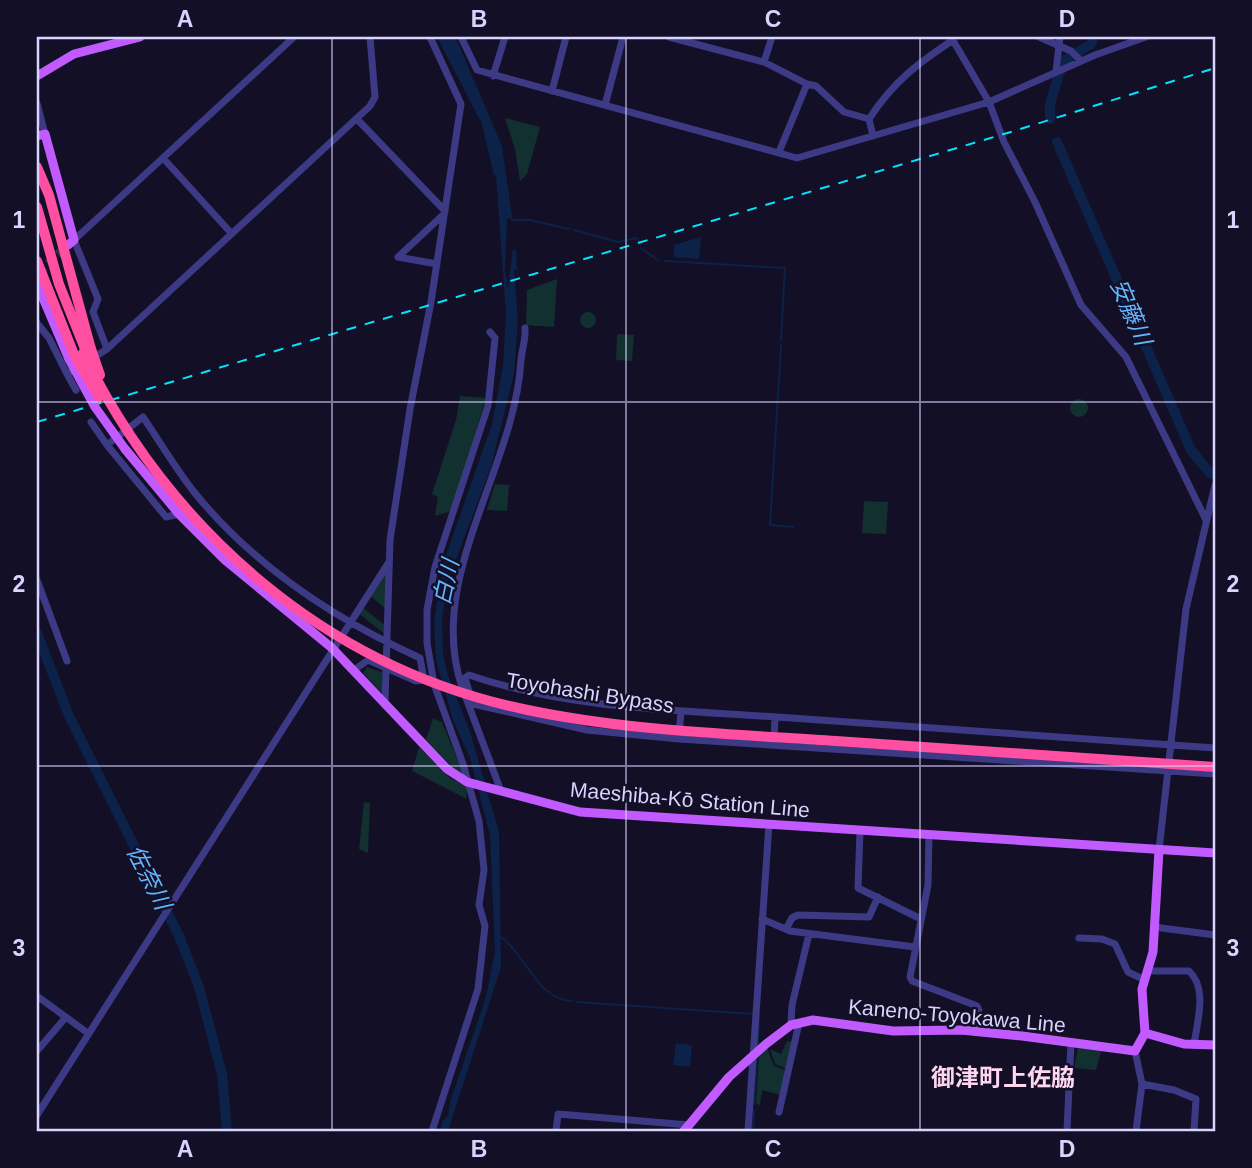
<svg xmlns="http://www.w3.org/2000/svg" width="1252" height="1168" viewBox="0 0 1252 1168" font-family="Arial,'Noto Sans JP',sans-serif">
  <style>
    .green { fill: #12302f }
    .water { fill: #0c2248 }
    .lines { fill: none; stroke-linecap: round; stroke-linejoin: round }
    .stream { stroke: #0c2248; stroke-width: 2 }
    .river { stroke: #0c2248; stroke-width: 10 }
    .major-tunnel { stroke: #312d47; stroke-width: 9; stroke-dasharray: 9 4.5; stroke-linecap: butt }
    .minor { stroke: #3d3a85; stroke-width: 7 }
    .major { stroke: #c25bff; stroke-width: 9 }
    .highway { stroke: #ff4fa3; stroke-width: 10 }
    .rail { stroke: #00e5ff; stroke-width: 2; stroke-dasharray: 10 9; stroke-linecap: butt }
    .major-bridge { stroke: #c25bff; stroke-width: 9 }
    .highway-bridge { stroke: #ff4fa3; stroke-width: 10 }
    .grid { fill: none; stroke: #d9d4ff; stroke-width: 2; stroke-opacity: 0.55 }
    .labels { text-anchor: middle; stroke-width: 5; stroke-linejoin: round; paint-order: stroke }
    .street-label { font-size: 21px; fill: #d9d4ff; stroke: #130f26 }
    .water-label { font-size: 23px; font-style: italic; fill: #62b6ff; stroke: #130f26 }
    .quarter-label { font-size: 24px; font-weight: bold; fill: #ffd6f0; stroke: #130f26 }
    .neatline { fill: none; stroke: #d9d4ff; stroke-width: 2.5 }
    .grid-label { font-size: 23px; text-anchor: middle; font-weight: bold; fill: #d9d4ff }
  </style>
  <rect width="100%" height="100%" fill="#130f26"/>
  <!-- green -->
  <path class="green" d="M 505,118 L 540,127 L 527,174 L 520,181 L 515,149 Z
    M 557,279 L 554,327 L 526,325 L 527,290 Z
    M580 320a8 8 0 1 1 16 0a8 8 0 1 1-16 0Z
    M 617,334 L 634,335 L 632,361 L 616,360 Z
    M 460,396 L 486,398 L 452,511 L 435,516 L 438,497 L 432,494 L 456,420 Z
    M1070 408a9 9 0 1 1 18 0a9 9 0 1 1-18 0Z
    M 495,484 L 509,485 L 507,511 L 487,510 Z
    M 864,501 L 888,502 L 886,534 L 862,533 Z
    M 386,568 L 386,609 L 369,595 Z
    M 362,607 L 386,626 L 386,635 L 358,613 Z
    M 367,667 L 384,673 L 384,695 L 363,673 Z
    M 433,718 L 442,722 L 464,775 L 450,765 L 426,740 Z
    M 419,747 L 450,778 L 466,786 L 467,799 L 412,771 Z
    M 364,802 L 370,803 L 368,853 L 359,849 Z
    M 787,1041 L 794,1042 L 787,1069 L 775,1064 L 770,1049 L 781,1054 Z
    M 1078,1047 L 1101,1051 L 1096,1070 L 1074,1068 Z
    M 767,1048 L 774,1066 L 787,1071 L 781,1095 L 762,1090 L 760,1105 L 756,1104 L 759,1055 Z"/>
  <!-- water -->
  <path class="water" d="M 437,37 L 454,37 L 459,45 L 502,146 L 513,223 L 510,218 L 507,219 L 505,270 L 508,288 L 513,249 L 516,251 L 517,271 L 514,269 L 518,320 L 514,374 L 491,467 L 448,581 L 442,619 L 443,653 L 448,675 L 470,732 L 499,832 L 501,967 L 448,1131 L 440,1131 L 442,1122 L 448,1115 L 451,1099 L 486,997 L 495,951 L 490,835 L 470,758 L 453,720 L 436,660 L 434,621 L 444,561 L 492,424 L 503,366 L 506,314 L 496,174 L 494,176 L 482,124 Z
    M 701,237 L 699,259 L 674,257 L 674,245 Z
    M 676,1043 L 692,1045 L 690,1067 L 673,1065 Z"/>
  <g class="lines">
    <!-- stream -->
    <path class="stream" d="M 465,37 L 466,37
      M 513,220 L 530,220 L 569,229
      M 574,230 L 618,242 L 637,238 L 639,241
      M 641,248 L 659,261
      M 665,261 L 785,268 L 781,340
      M 781,345 L 770,525 L 793,527
      M 501,937 C 527,956 537,999 571,1001
      M 577,1002 L 753,1014
      M 758,1046 L 759,1014
      M 754,1104 L 757,1057
      M 753,1131 L 754,1110"/>
    <!-- river -->
    <path class="river" d="M 1050,119 L 1050,104 L 1063,61 L 1091,44 L 1094,37
      M 1057,142 L 1191,450 L 1210,473 L 1215,475
      M 37,633 L 69,716 L 179,936 L 199,987 L 222,1074 L 227,1131"/>
    <!-- major-tunnel -->
    <path class="major-tunnel" d="M 38,273 L 67,246"/>
    <!-- minor -->
    <path class="minor" d="M 461,37 L 477,70 L 797,158 L 989,102 L 1095,55 L 1146,37
      M 669,37 L 764,62 L 807,84 L 779,152
      M 951,37 L 989,102 L 1004,142 L 1035,202 L 1081,305 L 1126,357 L 1206,520
      M 1039,37 L 1071,51 L 1081,61
      M 764,62 L 772,37
      M 1056,71 L 1060,37
      M 493,76 L 505,37
      M 807,84 L 816,86 L 844,112 L 869,119
      M 552,91 L 566,37
      M 37,103 L 45,134
      M 605,105 L 623,37
      M 357,119 L 445,211
      M 873,136 L 869,119 C 893,82 917,64 953,40
      M 163,158 L 232,234
      M 398,257 L 444,214
      M 398,257 L 437,264
      M 37,323 L 49,338 L 67,374 L 77,368
      M 107,349 L 370,106 L 375,97 L 370,37
      M 90,360 L 107,349 L 93,312 L 98,299 L 74,240 L 294,37
      M 67,374 L 76,390
      M 91,422 L 107,445
      M 179,514 L 166,517 L 107,445 L 143,417 C 160,442 175,468 194,492 C 254,566 334,619 420,658 L 424,680 L 416,681 L 368,660 L 354,670
      M 37,580 L 67,661
      M 462,687 C 425,578 515,469 521,360 C 522,349 526,339 525,328
      M 466,698 L 501,791
      M 385,703 L 390,540 L 410,409 L 431,302 L 461,104 L 430,37
      M 679,735 L 681,711
      M 774,741 L 775,717
      M 1215,748 C 1069,738 923,728 777,717 C 675,710 567,709 469,675 L 465,678 L 473,704 L 587,730 L 679,739 L 1215,774
      M 860,831 L 858,888 L 921,919
      M 929,834 L 928,885 L 910,977 L 912,981 L 977,1006 L 979,1010 L 976,1032
      M 1159,850 L 1186,609 L 1215,485
      M 762,919 L 790,931 L 915,947
      M 1154,927 L 1215,935
      M 786,929 L 792,918 L 798,915 L 869,917 L 878,897
      M 1079,938 L 1102,939 L 1115,944 L 1128,972 L 1143,979
      M 1147,971 L 1189,971 C 1208,988 1197,1022 1194,1045
      M 37,996 L 89,1034
      M 791,1025 L 792,1005 L 809,934
      M 37,1051 L 66,1017
      M 1135,1051 L 1142,1084 L 1136,1131
      M 1142,1084 L 1174,1090 L 1196,1099 L 1194,1131
      M 779,1112 L 799,1023
      M 37,1115 L 389,562
      M 432,1131 L 478,989 L 485,926 L 479,905 L 484,870 L 479,821 L 463,764 L 434,684 L 427,643 L 427,610 L 435,567 L 488,406 L 495,338 L 490,332
      M 556,1131 L 558,1114 L 689,1125
      M 748,1131 L 769,824
      M 1067,1131 L 1071,1042"/>
    <!-- major -->
    <path class="major" d="M 37,76 L 74,54 L 140,37
      M 37,136 L 45,134 L 74,240 L 68,245
      M 37,284 L 69,359
      M 125,449 L 179,514 L 225,560 L 332,648 L 447,769 L 467,782 L 580,812 L 1215,853
      M 1145,1033 L 1184,1044 L 1215,1045
      M 684,1131 L 729,1077 L 766,1044 L 791,1025 L 813,1020 L 893,1031 L 961,1030 L 1022,1036 L 1135,1051 L 1145,1033 L 1142,989 L 1153,952 L 1159,850"/>
    <!-- highway -->
    <path class="highway" d="M 37,167 L 49,195 L 91,349
      M 37,207 L 59,284 L 85,349
      M 37,261 L 75,357"/>
    <!-- rail -->
    <path class="rail" d="M 37,422 L 1014,131 L 1215,68"/>
    <!-- major-bridge -->
    <path class="major-bridge" d="M 69,359 L 95,407 L 125,449"/>
    <!-- highway-bridge -->
    <path class="highway-bridge" d="M 91,349 L 100,375
      M 83,353 C 171,531 325,667 523,709 C 625,731 732,734 836,741 C 963,749 1089,759 1215,767
      M 75,357 L 99,397"/>
  </g>
  <!-- grid -->
  <path class="grid" d="M 332,37 L 332,1131M 626,37 L 626,1131M 920,37 L 920,1131M 37,402 L 1215,402M 37,766 L 1215,766"/>
  <g class="labels">
    <!-- street labels -->
    <g class="street-label">
      <text transform="translate(590 693) rotate(9)" y="7">Toyohashi Bypass</text>
      <text transform="translate(690 800) rotate(5)" y="7">Maeshiba-Kō Station Line</text>
      <text transform="translate(957 1016) rotate(5)" y="7">Kaneno-Toyokawa Line</text>
    </g>
    <!-- water labels -->
    <g class="water-label">
      <text transform="translate(1131 312) rotate(67)" y="8">安藤川</text>
      <text transform="translate(446 582) rotate(-78)" y="8">白川</text>
      <text transform="translate(149 877) rotate(63)" y="8">佐奈川</text>
    </g>
    <!-- quarter labels -->
    <g class="quarter-label">
      <text x="1003" y="1086">御津町上佐脇</text>
    </g>
  </g>
  <!-- border -->
  <rect width="1252" height="1168" fill="none" stroke="#130f26" stroke-width="77"/>
  <rect x="38" y="38" width="1176" height="1092" class="neatline"/>
  <g class="grid-label">
    <text x="185" y="27">A</text>
    <text x="479" y="27">B</text>
    <text x="773" y="27">C</text>
    <text x="1067" y="27">D</text>
    <text x="19" y="228">1</text>
    <text x="1233" y="228">1</text>
    <text x="19" y="592">2</text>
    <text x="1233" y="592">2</text>
    <text x="19" y="956">3</text>
    <text x="1233" y="956">3</text>
    <text x="185" y="1157">A</text>
    <text x="479" y="1157">B</text>
    <text x="773" y="1157">C</text>
    <text x="1067" y="1157">D</text>
  </g>
</svg>
